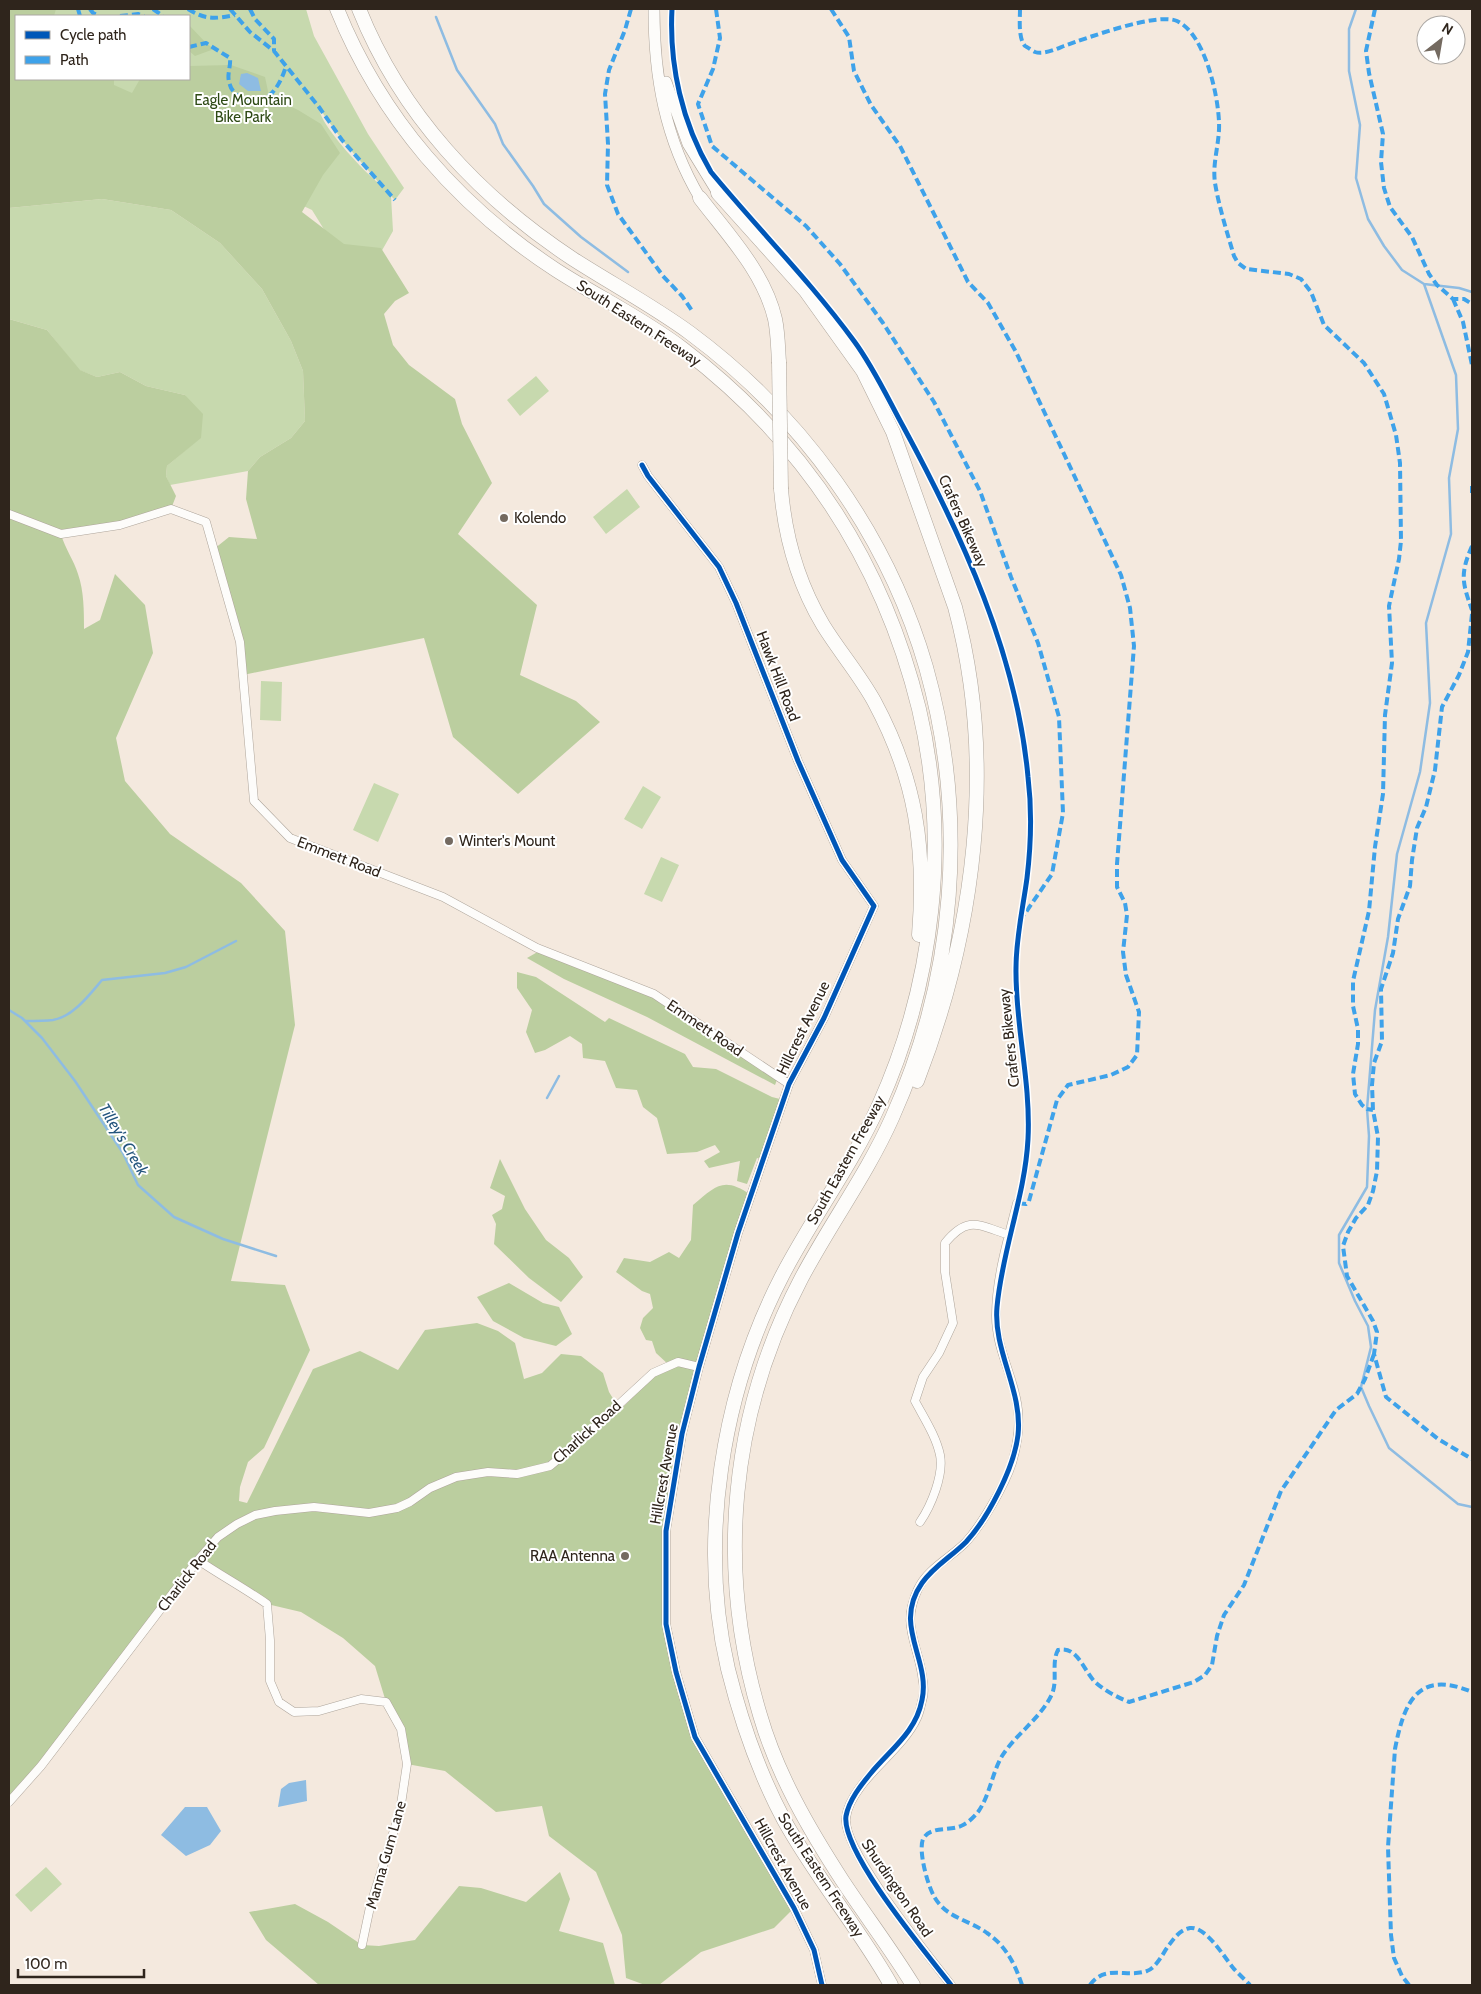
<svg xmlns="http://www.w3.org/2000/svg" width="1481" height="1994" viewBox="0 0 1481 1994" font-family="Cabin,sans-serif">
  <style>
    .green { fill: #c7d9ae; fill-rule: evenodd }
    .forest { fill: #bbce9f }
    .water { fill: #8ebce2 }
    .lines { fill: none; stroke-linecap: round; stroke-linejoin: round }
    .stream { stroke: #8ebce2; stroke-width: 2.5 }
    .minor-casing { stroke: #aea59b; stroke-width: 9 }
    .secondary-casing { stroke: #aea59b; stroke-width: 12 }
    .motorway-casing { stroke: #aea59b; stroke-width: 15 }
    .minor { stroke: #fdfcfa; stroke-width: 8 }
    .secondary { stroke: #fdfcfa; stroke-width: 11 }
    .motorway { stroke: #fdfcfa; stroke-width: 14 }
    .motorway-bridge-casing { stroke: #aea59b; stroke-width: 15; stroke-linecap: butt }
    .motorway-bridge { stroke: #fdfcfa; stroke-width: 14 }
    .quiet { stroke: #3ea2ea; stroke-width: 4; stroke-dasharray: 8 4; stroke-linecap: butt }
    .cycleway-casing { stroke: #fff; stroke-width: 8 }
    .cycleway { stroke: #0057b8; stroke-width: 5 }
    .poi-dot { fill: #746a60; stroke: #fff; stroke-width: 2 }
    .labels { text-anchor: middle; stroke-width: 4; stroke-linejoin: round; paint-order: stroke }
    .park-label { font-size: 15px; fill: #2d4914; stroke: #fff }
    .street-label { font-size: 15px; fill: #2f251c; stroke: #fff }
    .poi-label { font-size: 15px; fill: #2f251c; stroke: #fff; text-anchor: start }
    .water-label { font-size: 16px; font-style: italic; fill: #23557d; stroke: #fff }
  </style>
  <rect width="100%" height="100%" fill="#f4e9de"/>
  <!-- green -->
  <path class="green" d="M 45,9 L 306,9 L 314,36 L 368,134 L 404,188 L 395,200 L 391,196 L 393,231 L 363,284 L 348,268 L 312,210 L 59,91 L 57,79 L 189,79 L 189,16 L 46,16 ZM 319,108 L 342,140 L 380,184 C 365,173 320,125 319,108 Z
    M 102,199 L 171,210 L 220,243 L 262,289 L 291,341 L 303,371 L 305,421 L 291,438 L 260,457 L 248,471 L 170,485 L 166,476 L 167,466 L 201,437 L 185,395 L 146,386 L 120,372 L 97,377 L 79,370 L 47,330 L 9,319 L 9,208 Z
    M 536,376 L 549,391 L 520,416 L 507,400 Z
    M 627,489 L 640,507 L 606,534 L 593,517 Z
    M 261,681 L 282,682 L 281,721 L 260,720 Z
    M 374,783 L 399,794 L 378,842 L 353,830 Z
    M 643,786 L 661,797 L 642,829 L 624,819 Z
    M 661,857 L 679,865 L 662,902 L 644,894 Z
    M 46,1867 L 62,1884 L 31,1912 L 15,1895 Z"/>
  <!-- forest -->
  <path class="forest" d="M 9,9 L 56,9 L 54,16 L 16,16 L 16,79 L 114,79 L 114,85 L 132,93 L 140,79 L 189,79 L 189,66 L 231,65 L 265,77 L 269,96 L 298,110 L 321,124 L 340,153 L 323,175 L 302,212 L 344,244 L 381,248 L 409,293 L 395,301 L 384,314 L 393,345 L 409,365 L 455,399 L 462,424 L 492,483 L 458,534 L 537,605 L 520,675 L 576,701 L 600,722 L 518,794 L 453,737 L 424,638 L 243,675 L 240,642 L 214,549 L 229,537 L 257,539 L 246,499 L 248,471 L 260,457 L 291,438 L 305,421 L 303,371 L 291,341 L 262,289 L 220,243 L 171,210 L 102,199 L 9,208 Z
    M 189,25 L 206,43 L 214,49 L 195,56 L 189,51 Z
    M 9,319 L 47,330 L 80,370 L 97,377 L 120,372 L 146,386 L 185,395 L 203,414 L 201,438 L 167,466 L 166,476 L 176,496 L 171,509 L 120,525 L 61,534 C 65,549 74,560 78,574 C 84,591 84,611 84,629 L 100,620 L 115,574 L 145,605 L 153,653 L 116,738 L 125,781 L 170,834 L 241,883 L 285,931 L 295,1025 L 231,1281 L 285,1285 L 310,1350 L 264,1448 L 248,1462 L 240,1487 L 239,1501 L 247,1503 L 313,1369 L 360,1351 L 398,1370 L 425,1330 L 477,1323 L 498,1331 L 515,1343 L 524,1379 L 542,1373 L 561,1354 L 581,1356 L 603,1373 L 609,1392 L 620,1410 L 663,1367 L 669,1365 L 656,1353 L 652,1341 L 646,1340 L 640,1328 L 643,1318 L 653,1308 L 650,1294 L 642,1291 L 616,1272 L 624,1258 L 650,1262 L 669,1252 L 679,1258 L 691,1240 L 693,1205 C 716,1186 723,1176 751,1195 L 699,1367 L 666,1531 L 666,1624 L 695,1737 L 794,1908 L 774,1928 L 701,1952 L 659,1985 L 645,1985 L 626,1978 L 622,1935 L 596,1872 L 549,1836 L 542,1806 L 496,1812 L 445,1771 L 407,1764 L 401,1729 L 386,1702 L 375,1666 L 343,1638 L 301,1612 L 267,1604 L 198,1560 L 14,1797 L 9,1801 Z
    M 541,950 L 654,994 L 778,1077 L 775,1085 L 647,1017 L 564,979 L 527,958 Z
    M 517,972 L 536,977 L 605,1022 L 609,1018 L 685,1054 L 693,1067 L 716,1069 L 772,1097 L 784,1100 L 763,1160 L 757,1158 L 747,1184 L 737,1181 L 740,1161 L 709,1168 L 704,1161 L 720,1152 L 715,1145 L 697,1152 L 667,1154 L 657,1118 L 643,1107 L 637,1090 L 616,1088 L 605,1061 L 583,1058 L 582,1044 L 570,1036 L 545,1050 L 535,1053 L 526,1032 L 532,1010 L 517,988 Z
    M 500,1159 L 525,1209 L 546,1240 L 569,1258 L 583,1277 L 561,1302 L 529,1278 L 494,1244 L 496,1224 L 492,1215 L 502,1209 L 505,1196 L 490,1188 Z
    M 509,1283 L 543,1303 L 559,1307 L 572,1334 L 556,1346 L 524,1338 L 493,1321 L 477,1297 Z
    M 560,1872 L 570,1899 L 559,1931 L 603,1943 L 615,1985 L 319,1985 L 266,1940 L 249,1912 L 295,1904 L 328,1922 L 362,1945 L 379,1946 L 415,1940 L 459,1886 L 481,1888 L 526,1902 Z"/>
  <!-- water -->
  <path class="water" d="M 247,73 L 258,78 L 261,91 L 248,91 L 239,84 L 241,74 Z
    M 306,1780 L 307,1801 L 278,1807 L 281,1789 L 289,1783 Z
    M 185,1807 L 207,1807 L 221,1831 L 210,1845 L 186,1856 L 161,1835 Z"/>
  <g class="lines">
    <!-- stream -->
    <path class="stream" d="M 1356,9 L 1349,29 L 1349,71 L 1360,125 L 1356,178 L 1368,219 L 1384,246 L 1402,270 L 1424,284 L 1459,288 L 1472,292
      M 436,17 L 457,70 L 495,124 L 503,144 L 533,186 L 544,204 L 581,237 L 628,272
      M 1424,284 L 1456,375 L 1458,429 L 1449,478 L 1451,534 L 1426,623 L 1430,703 L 1420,772 L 1397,854 L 1388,937 L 1375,1010 L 1367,1109 L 1369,1136 L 1367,1187 L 1339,1235 L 1339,1263 L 1355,1301 L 1368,1326 L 1371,1347 L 1361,1387 L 1369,1406 L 1389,1448 L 1458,1504 L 1472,1507
      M 9,1010 L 22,1018 L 42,1038 L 75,1081 L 123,1153 L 138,1185 L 174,1217 L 223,1239 L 276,1256
      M 25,1021 C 35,1021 44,1021 53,1020 C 73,1017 90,994 102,980 L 165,973 L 186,967 L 236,941
      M 547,1098 L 559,1076"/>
    <!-- minor casing -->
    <g class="minor-casing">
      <path id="minor" d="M 642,465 L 648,476 L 719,567 L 736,603 L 798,761 L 842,860 L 874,906 L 824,1018 L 789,1084 L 738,1233 L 699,1367 L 682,1434 L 666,1531 L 666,1624 L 676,1672 L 695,1737 L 794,1908 L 814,1950 L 822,1985
        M 9,514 L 61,534 L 120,525 L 171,509 L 206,522 L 240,642 L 254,801 L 290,838 L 443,897 L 537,948 L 654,994 L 789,1084
        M 920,1522 C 931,1506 944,1475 940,1455 C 936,1436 924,1418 915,1401 L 923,1377 L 939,1353 L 953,1323 L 945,1272 L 945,1243 C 968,1215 978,1225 1009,1235
        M 198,1560 C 220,1575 244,1588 267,1604 L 270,1640 L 270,1681 L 279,1702 L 294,1712 L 319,1711 L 361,1699 L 386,1702 L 401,1729 L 407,1764 L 400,1811 L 370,1907 L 362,1945
        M 9,1802 L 41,1766 L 198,1560 L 218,1537 L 237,1524 L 255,1515 L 275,1511 L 314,1507 L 369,1513 L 397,1508 L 410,1502 L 430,1488 L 456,1477 L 488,1472 L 517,1474 L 550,1466 L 575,1445 L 653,1373 L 678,1362 L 699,1367
        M 951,1985 C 929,1956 842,1850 846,1818 C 847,1807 855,1794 861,1786 C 877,1765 907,1741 917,1718 C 920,1712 921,1704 923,1697 C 925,1690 923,1682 922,1675 C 917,1641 901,1625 918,1589 C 927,1569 950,1558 965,1543 C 981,1526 1005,1485 1012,1463 C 1017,1446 1020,1428 1018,1410 C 1015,1378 996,1350 996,1316 C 996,1278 1008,1239 1017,1203"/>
    </g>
    <!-- secondary casing -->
    <g class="secondary-casing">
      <path id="secondary" d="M 654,9 C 654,77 665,139 700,198
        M 666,82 L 688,144 L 718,193"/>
    </g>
    <!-- motorway casing -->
    <g class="motorway-casing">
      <path id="motorway" d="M 337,9 C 381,118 458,206 556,270 C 598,297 644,319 683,349 C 804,441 883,562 919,709 C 950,840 934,983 879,1105 C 852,1165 812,1218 782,1276 C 722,1392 698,1541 728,1669 C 741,1721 759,1773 784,1820 C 816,1878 859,1928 891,1985
        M 359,9 C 401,114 479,197 573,259 C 612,284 653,306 690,333 C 802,416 887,533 926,667 C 968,816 956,976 892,1118 C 867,1174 830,1224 801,1279 C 730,1414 716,1569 760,1715 C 777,1774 809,1829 842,1880 C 865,1915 891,1949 913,1985
        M 718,193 L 805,290 L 863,371 L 893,432 L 955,607 C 997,763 975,931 917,1081
        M 700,198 C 728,235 764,272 775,319 C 778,333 778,348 779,362
        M 781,489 C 785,538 798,583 823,625 C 839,651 859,674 874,701 C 916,779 926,848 919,935"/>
    </g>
    <!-- minor -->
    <use href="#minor" class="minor"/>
    <!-- secondary -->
    <use href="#secondary" class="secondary"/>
    <!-- motorway -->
    <use href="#motorway" class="motorway"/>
    <!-- motorway-bridge casing -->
    <g class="motorway-bridge-casing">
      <path id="motorway-bridge" d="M 779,362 L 781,489"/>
    </g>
    <!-- motorway-bridge -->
    <use href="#motorway-bridge" class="motorway-bridge"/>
    <!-- quiet -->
    <path class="quiet" d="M 78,9 L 80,16
      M 90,9 L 93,13 L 99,16
      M 153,9 L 163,16
      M 188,9 C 206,20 214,19 235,15
      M 230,9 L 250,32 L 274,51 L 319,107 L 342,140 L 395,200
      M 250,9 L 255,19 L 274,39 L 274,51
      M 631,9 L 625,30 L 609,70 L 605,94 L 608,144 L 607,185 L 618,214 L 663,276 L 682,296 L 693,312
      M 716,9 L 720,38 L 713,69 L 698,104 L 712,146 L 806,226 L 840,264 L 883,323 L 934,402 L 980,491 L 1011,577 L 1038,643 L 1059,717 L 1063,813 L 1052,874 L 1024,915
      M 831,9 L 849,37 L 854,71 L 871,105 L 900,146 L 968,282 L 988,303 L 1016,352 L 1121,575 L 1130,608 L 1134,646 L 1117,864 L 1117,887 L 1125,903 L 1127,915 L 1123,952 L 1126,975 L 1139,1012 L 1137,1055 L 1128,1067 L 1111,1075 L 1068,1085 L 1057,1100 L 1029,1201 L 1026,1204 L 1017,1203
      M 1020,9 C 1020,19 1018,38 1025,46 C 1027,47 1033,51 1035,52 C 1043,55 1056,49 1064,46 C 1087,38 1157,12 1177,21 C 1205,34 1218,95 1219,122 C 1220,143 1212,162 1215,183 C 1219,207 1227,232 1234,256 L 1238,263 L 1246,269 L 1289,274 L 1301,279 L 1311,292 L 1324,325 L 1364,363 L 1384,394 L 1396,435 L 1400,463 L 1401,541 L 1399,559 L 1389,606 L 1392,663 L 1385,715 L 1383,794 L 1375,847 L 1369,911 L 1353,981 L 1353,1006 L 1358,1029 L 1358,1044 L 1353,1074 L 1355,1094 L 1362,1105 L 1367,1109 L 1373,1110
      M 1375,9 L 1366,51 L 1369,73 L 1383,134 L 1381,162 L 1384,188 L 1390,207 L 1412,237 L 1429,274 L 1437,285 L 1453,299 L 1464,299 L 1472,304
      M 120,16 L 138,14 L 144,16
      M 189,47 L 206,43 L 230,58 C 231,68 226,75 230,85 C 231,90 238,97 243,99 C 266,111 281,84 286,66
      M 1453,299 L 1463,322 L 1472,365
      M 1472,486 L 1472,493
      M 1472,546 C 1460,574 1462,582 1472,610
      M 1472,614 L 1468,652 L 1459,675 L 1442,707 L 1435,770 L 1426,807 L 1417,828 L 1412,860 L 1410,886 L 1398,919 L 1393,953 L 1381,989 L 1382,1041 L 1374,1063 L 1372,1085 L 1373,1110 L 1378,1137 L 1377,1171 L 1373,1191 L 1368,1205 L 1356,1218 L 1348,1232 L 1343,1246 L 1347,1276 L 1373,1321 L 1377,1332 L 1374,1354 L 1386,1397 L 1438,1439 L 1472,1459
      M 1022,1985 C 1015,1964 1006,1946 987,1933 C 969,1920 947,1918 935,1898 C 928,1887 918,1851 923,1839 C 930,1826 949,1831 961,1826 C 968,1823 974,1817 978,1812 C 990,1795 992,1773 1002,1756 C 1016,1734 1041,1718 1052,1694 C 1058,1680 1051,1663 1058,1650 C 1077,1645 1084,1671 1095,1682 C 1105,1691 1117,1697 1129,1702 L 1194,1682 L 1205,1675 L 1212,1665 L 1217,1636 L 1224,1615 L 1244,1585 L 1281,1491 L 1336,1410 L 1357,1394 L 1365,1379 L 1374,1354
      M 1090,1985 C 1105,1964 1126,1978 1147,1971 C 1157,1967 1163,1953 1169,1945 C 1175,1937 1180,1930 1190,1928 C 1206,1926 1224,1957 1234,1969 C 1239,1974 1245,1980 1250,1985
      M 1409,1985 L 1402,1976 L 1394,1958 L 1391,1935 L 1388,1847 L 1395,1749 C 1404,1702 1418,1669 1472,1692"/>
    <!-- cycleway casing -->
    <g class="cycleway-casing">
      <path id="cycleway" d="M 672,9 C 669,65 682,123 711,172 C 758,229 810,281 854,341 C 874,368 888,399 904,428 C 962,535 1017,655 1028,777 C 1032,810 1031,845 1027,878 C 1023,908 1016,937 1016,968 C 1015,1025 1031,1081 1028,1139 C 1025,1196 1002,1250 997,1307 C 993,1351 1023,1391 1018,1435 C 1014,1468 988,1518 966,1542 C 951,1557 934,1566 922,1583 C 892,1626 931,1659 922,1700 C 916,1732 891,1749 871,1773 C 861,1785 849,1800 846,1816 C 841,1852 927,1954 951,1985
        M 642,465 L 648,476 L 719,567 L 736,603 L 798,761 L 842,860 L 874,906 L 824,1018 L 789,1084 L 738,1233 L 699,1367 L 682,1434 L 666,1531 L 666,1624 L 676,1672 L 695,1737 L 794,1908 L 814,1950 L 822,1985"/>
    </g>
    <!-- cycleway -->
    <use href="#cycleway" class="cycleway"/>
  </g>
  <!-- markers -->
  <g class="poi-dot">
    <circle cx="504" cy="518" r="5"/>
    <circle cx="449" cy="841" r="5"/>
    <circle cx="625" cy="1556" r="5"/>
  </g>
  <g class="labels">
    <!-- park labels -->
    <g class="park-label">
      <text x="243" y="105">Eagle Mountain<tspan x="243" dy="17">Bike Park</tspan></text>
    </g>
    <!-- street labels -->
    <g class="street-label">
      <text transform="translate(639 323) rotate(33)" y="5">South Eastern Freeway</text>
      <text transform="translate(963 521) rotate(66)" y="5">Crafers Bikeway</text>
      <text transform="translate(778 676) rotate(69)" y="5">Hawk Hill Road</text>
      <text transform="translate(339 857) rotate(21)" y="5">Emmett Road</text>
      <text transform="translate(705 1028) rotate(34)" y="5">Emmett Road</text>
      <text transform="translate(803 1028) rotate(-64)" y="5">Hillcrest Avenue</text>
      <text transform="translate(1009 1038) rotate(-96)" y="5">Crafers Bikeway</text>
      <text transform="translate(846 1160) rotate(-61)" y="5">South Eastern Freeway</text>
      <text transform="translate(587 1432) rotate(-42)" y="5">Charlick Road</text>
      <text transform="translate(664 1474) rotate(-80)" y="5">Hillcrest Avenue</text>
      <text transform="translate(187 1576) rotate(-52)" y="5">Charlick Road</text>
      <text transform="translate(386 1855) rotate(-74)" y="5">Manna Gum Lane</text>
      <text transform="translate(783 1864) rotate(61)" y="5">Hillcrest Avenue</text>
      <text transform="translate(821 1875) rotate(57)" y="5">South Eastern Freeway</text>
      <text transform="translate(897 1888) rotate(56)" y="5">Shurdington Road</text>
    </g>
    <!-- poi labels -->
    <g class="poi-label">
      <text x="514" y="523">Kolendo</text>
      <text x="459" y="846">Winter's Mount</text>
      <text x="615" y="1561" text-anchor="end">RAA Antenna</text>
    </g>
    <!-- water labels -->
    <g class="water-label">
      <text transform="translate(124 1139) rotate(59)" y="6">Tilley's Creek</text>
    </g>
  </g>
  <!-- border -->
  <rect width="1481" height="1994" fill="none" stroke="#2f251c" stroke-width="20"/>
  <!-- legend -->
  <rect x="15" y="15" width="175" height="65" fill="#ffffff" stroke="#aca8a4"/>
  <rect x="25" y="31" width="25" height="8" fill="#0057b8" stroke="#aca8a4"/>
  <text x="60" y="40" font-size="15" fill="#2f251c">Cycle path</text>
  <rect x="25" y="56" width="25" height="8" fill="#3ea2ea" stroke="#aca8a4"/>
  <text x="60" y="65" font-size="15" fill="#2f251c">Path</text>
  <!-- north arrow -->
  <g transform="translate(1441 40) rotate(31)"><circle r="24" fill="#ffffff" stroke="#aca8a4"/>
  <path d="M0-4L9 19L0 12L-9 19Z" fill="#746a60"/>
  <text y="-8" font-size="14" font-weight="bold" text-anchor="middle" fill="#2f251c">N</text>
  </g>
  <!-- scale -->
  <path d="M18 1969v8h126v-8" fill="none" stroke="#2f251c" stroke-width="2.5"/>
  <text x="25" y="1969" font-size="15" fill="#2f251c" stroke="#ffffff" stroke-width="4" paint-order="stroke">100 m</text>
</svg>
